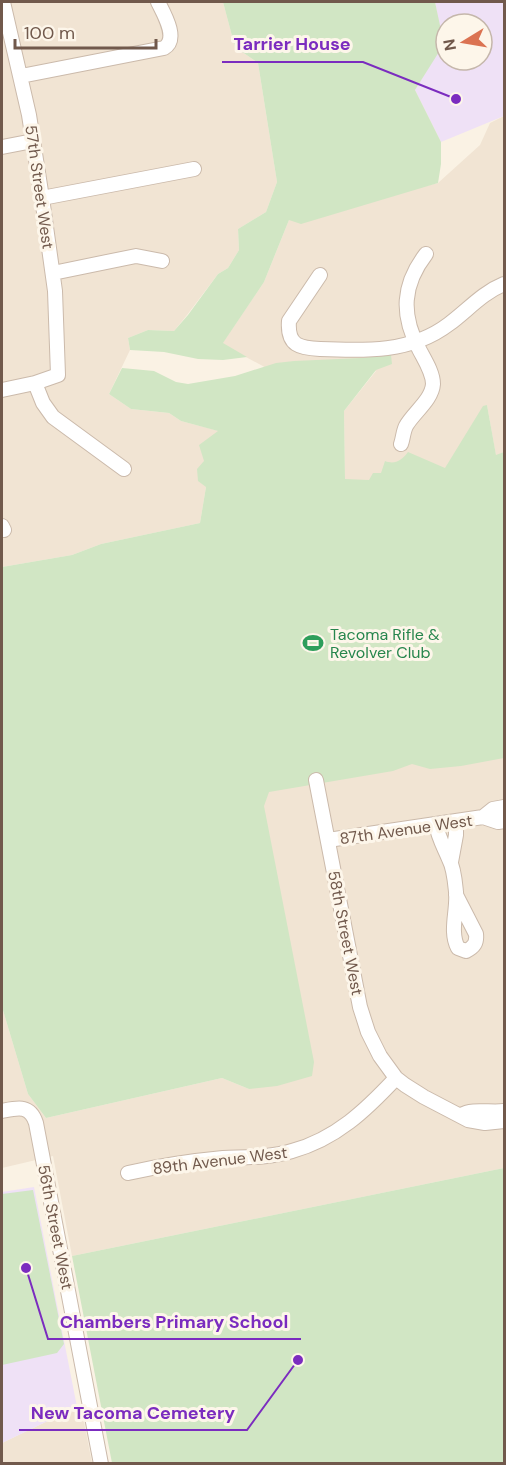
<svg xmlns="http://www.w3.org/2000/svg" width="506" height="1465" viewBox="0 0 506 1465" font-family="'DM Sans',sans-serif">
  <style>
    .residential { fill: #f1e4d3 }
    .education { fill: #efe1f6; fill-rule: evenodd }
    .green { fill: #d1e6c4 }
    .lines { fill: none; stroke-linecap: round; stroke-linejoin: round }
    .minor-casing { stroke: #cbbaab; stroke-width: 16 }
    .minor { stroke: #fff; stroke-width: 14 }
    .labels { text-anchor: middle; stroke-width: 6; stroke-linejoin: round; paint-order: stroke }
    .street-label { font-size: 16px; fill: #71594c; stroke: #fdf6ea }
    .leisure-label { font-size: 16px; fill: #27864d; stroke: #fdf6ea; text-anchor: start }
    .leader { fill: none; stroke: #7b2cbf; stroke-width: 2 }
    .callout-dot { fill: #7b2cbf; stroke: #fdf6ea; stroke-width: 2 }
    .callout-label { font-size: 18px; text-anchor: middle; font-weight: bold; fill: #7b2cbf; stroke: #fdf6ea; stroke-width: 6; stroke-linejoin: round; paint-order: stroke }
  </style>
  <rect width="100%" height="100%" fill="#faf2e4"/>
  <!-- residential -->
  <path class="residential" d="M 2,2 L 223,2 L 235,47 L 258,63 L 277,182 L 266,212 L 238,229 L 239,250 L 228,268 L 218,274 L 187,315 L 174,331 L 148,330 L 128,338 L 130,350 L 109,394 L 131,409 L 169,413 L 181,421 L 219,431 L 204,461 L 206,487 L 200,523 L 101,544 L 72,555 L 2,567 Z
    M 504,116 L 504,452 L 496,456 L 487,405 L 443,472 L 345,493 L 344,411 L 376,371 L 270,370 L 222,344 L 264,282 L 289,220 L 438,183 L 480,145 L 490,123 Z
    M 504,741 L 504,1168 L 72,1256 L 53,1156 L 2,1168 L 2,1007 L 28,1094 L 46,1118 L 222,1078 L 249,1089 L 254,802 L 269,786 Z
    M 77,1407 L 82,1412 L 92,1463 L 2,1463 L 2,1443 Z"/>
  <!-- education -->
  <path class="education" d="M 435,2 L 504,2 L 504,116 L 441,142 L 415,90 L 443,44 ZM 446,24 L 482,24 L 482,60 L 446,60 Z
    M 34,1187 L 77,1407 L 2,1443 L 2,1192 Z"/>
  <!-- green -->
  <path class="green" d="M 223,2 L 435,2 L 444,44 L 415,90 L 441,142 L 441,164 L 438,183 L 301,224 L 289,220 L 264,282 L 223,343 L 247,357 L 223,360 L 198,359 L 164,352 L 130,350 L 128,338 L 148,330 L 174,331 L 188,315 L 218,274 L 228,268 L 239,250 L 238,229 L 266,212 L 277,182 L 258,63 L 235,47 Z
    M 391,355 L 392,364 L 376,370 L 344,411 L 345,479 L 369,480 L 373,473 L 381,473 L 385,461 C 395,465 402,460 408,452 L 445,468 L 483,406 L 487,405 L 496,455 L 504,452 L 504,758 L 461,766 L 430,769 L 412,764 L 393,771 L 269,792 L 264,806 L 314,1062 L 312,1076 L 277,1086 L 249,1089 L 222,1078 L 46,1118 L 28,1094 L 2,1007 L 2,567 L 72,555 L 101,544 L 200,523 L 206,487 L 198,481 L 197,469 L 204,461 L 199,445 L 218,431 L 181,421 L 169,413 L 131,409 L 109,394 L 122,368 L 154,371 L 176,382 L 188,384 L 235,376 L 276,363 L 294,361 L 361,358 Z
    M 504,1168 L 504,1463 L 112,1463 L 72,1256 Z
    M 33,1190 L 64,1344 L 57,1353 L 2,1365 L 2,1194 Z"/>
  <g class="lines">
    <!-- minor casing -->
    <g class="minor-casing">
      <path id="minor" d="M 21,76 L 164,48 C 179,39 164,14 158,2
        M 2,147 L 33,141
        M 42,198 L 194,169
        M 53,273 L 136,256 L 162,261
        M 320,275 L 289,321 C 287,346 300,348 320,349 C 365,351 411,353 449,324 C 468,310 482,293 504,284
        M 35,383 L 43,403 L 53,417 L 124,469
        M 2,390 L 35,383 L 58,375 L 55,291 L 42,198 L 29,115 L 3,2
        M 401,444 C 403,439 403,432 406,426 C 413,413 432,400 433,384 C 433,372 424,359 419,349 C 401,315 402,285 426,254
        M 2,526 L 4,530
        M 316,780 L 360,1007 L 368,1032 L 380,1056 L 396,1078 L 405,1085 L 424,1097 L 468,1120 L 485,1123 L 504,1121
        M 483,817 L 493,809 L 504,807
        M 436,824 C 438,837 444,847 449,859 C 454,868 455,882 456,892 C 458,910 449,931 458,948 L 466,951 C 474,947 477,943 476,934 L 456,895
        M 328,840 L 483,817 L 498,822 L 504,821
        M 451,862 L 456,835 L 456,821
        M 2,1111 C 17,1108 30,1104 36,1123 L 101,1464
        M 461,1115 C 473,1108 490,1113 504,1111
        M 128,1173 C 159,1166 191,1161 223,1158 C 247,1157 269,1158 292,1151 C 336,1139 366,1110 396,1078"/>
    </g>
    <!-- minor -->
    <use href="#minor" class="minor"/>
  </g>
  <!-- icons -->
  <defs>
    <g id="stadium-bare" transform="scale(1.62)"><path d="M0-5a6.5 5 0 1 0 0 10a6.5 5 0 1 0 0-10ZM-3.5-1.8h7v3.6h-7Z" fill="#2e9e5b" stroke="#fdf6ea" stroke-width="2.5" paint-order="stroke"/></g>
  </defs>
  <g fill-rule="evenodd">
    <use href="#stadium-bare" x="313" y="643"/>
  </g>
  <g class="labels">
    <!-- street labels -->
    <g class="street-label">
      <text transform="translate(40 187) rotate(82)" y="6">57th Street West</text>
      <text transform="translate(406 829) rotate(-8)" y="6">87th Avenue West</text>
      <text transform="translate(346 933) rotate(79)" y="6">58th Street West</text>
      <text transform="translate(220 1160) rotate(-7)" y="6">89th Avenue West</text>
      <text transform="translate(56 1227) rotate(79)" y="6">56th Street West</text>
    </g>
    <!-- leisure labels -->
    <g class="leisure-label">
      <text x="330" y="640">Tacoma Rifle &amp;<tspan x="330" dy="18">Revolver Club</tspan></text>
    </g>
  </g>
  <!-- callouts -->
  <path class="leader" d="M456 99L363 62H222M26 1268L48 1339H301M298 1360L247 1430H19"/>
  <g class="callout-dot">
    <circle cx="456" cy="99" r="6"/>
    <circle cx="26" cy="1268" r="6"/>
    <circle cx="298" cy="1360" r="6"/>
  </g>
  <g class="callout-label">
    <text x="292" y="50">Tarrier House</text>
    <text x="174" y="1328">Chambers Primary School</text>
    <text x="133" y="1419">New Tacoma Cemetery</text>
  </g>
  <!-- border -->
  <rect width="506" height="1465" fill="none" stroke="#71594c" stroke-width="6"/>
  <!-- north arrow -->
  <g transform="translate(464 42) rotate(259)"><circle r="28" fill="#fdf6ea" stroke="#c5b7ab" stroke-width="1.5"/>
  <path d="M0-4.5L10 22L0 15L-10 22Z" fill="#db7352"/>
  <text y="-9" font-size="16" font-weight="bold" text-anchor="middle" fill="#71594c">N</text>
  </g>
  <!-- scale -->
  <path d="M15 39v9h141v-9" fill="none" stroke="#71594c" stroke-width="3"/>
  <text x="24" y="39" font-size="18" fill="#71594c" stroke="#fdf6ea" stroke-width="4.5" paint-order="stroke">100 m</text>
</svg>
